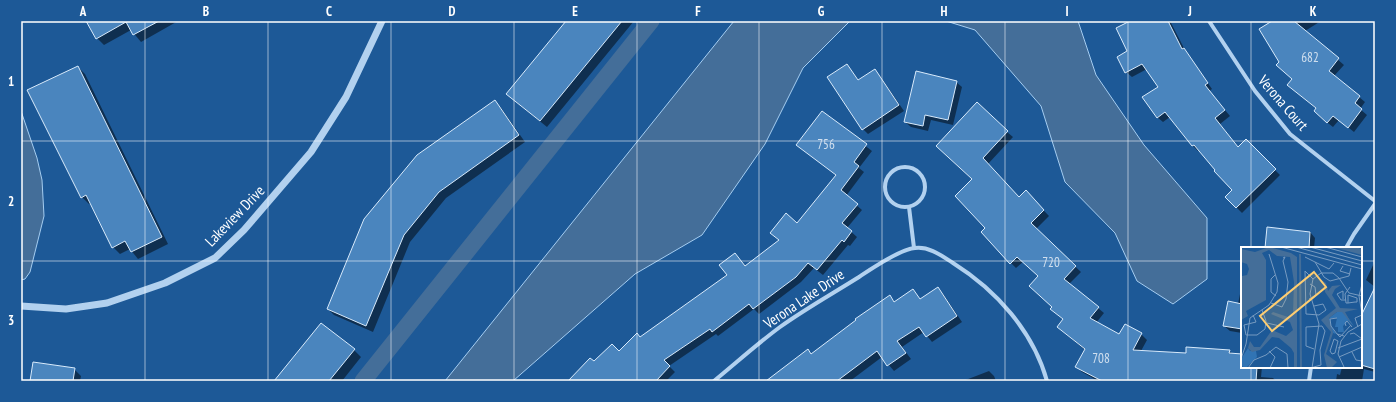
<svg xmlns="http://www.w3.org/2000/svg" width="1396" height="402" viewBox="0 0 1396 402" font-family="'PT Sans Narrow',sans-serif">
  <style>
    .water { fill: #446e99; stroke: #a5cdf1 }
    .shadow { fill: #0007 }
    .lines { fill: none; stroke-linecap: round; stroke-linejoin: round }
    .canal { stroke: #446e99; stroke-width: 17 }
    .building { fill: #4a85be; stroke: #d8eafb }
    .minor { stroke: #b2d1ef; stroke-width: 4 }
    .tertiary { stroke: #b2d1ef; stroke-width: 7 }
    .grid { fill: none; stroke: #fff; stroke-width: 1; stroke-opacity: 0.55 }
    .labels { text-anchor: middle; stroke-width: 3; stroke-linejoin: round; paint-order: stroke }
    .number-label { font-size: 13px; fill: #d2e0ef }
    .street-label { font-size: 15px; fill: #fff; stroke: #1d5997 }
    .inset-river { fill: none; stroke: #446e99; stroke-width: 2 }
    .inset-road { fill: none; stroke: #779bc1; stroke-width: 1 }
    .view { fill: #fecd71; fill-opacity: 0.15; stroke: #fecd71; stroke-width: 2 }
    .inset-edge { fill: none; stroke: #fff; stroke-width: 2 }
    .neatline { fill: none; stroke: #fff; stroke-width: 1.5 }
    .grid-label { font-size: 13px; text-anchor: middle; font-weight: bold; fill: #fff }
  </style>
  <rect width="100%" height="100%" fill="#1d5997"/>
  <!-- water -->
  <path class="water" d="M 734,21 L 850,21 L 803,68 L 765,144 L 702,235 L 635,274 L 513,381 L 445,381 Z
    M 946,21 L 1078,21 L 1096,75 L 1144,145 L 1207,218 L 1207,279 L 1173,304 L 1137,281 L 1115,233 L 1065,182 L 1041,106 L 975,30 Z
    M 21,111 L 37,158 L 42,180 L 44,216 L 30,272 L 25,279 L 21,280 Z"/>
  <!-- shadow -->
  <path class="shadow" d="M 88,21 L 178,21 L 141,42 L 131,30 L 104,45 L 97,38 Z
    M 567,21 L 634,21 L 547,127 L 515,101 Z
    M 1129,21 L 1170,21 L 1185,50 L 1212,89 L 1209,91 L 1230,116 L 1220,124 L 1238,148 L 1246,141 L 1280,175 L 1242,213 L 1226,197 L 1233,190 L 1200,150 L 1198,151 L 1193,146 L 1170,117 L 1163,122 L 1157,117 L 1159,87 L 1147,69 L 1132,77 L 1126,72 Z
    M 1271,21 L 1321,21 L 1305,31 L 1344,65 L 1334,76 L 1365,102 L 1360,109 L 1367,115 L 1354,132 L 1339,120 L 1333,127 L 1320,117 L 1317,109 L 1294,90 L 1293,79 L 1280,62 Z
    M 847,65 L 859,81 L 875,71 L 880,76 L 904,111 L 868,134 L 863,129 Z
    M 78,67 L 85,74 L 168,244 L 138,259 L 130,249 L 120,254 L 113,247 L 91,203 L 89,204 L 82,197 Z
    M 956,82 L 962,87 L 953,125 L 931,120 L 928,131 L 911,127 L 905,122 Z
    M 494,101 L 501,108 L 525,142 L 446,198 L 410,242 L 373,332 L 334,315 L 328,309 Z
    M 822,112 L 872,151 L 859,168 L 864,172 L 846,196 L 862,210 L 847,228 L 857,237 L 850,246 L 848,245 L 823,275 L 814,268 L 801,282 L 759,314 L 754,309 L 718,336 L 716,334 L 669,366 L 675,372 L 666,381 L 569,381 L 594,363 L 619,353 L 728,275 L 735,254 L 746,267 L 780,241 L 797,224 L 837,176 Z
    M 1007,132 L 1013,137 L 988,164 L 1019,198 L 1026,192 L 1049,216 L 1036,229 L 1081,272 L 1069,284 L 1104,313 L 1096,323 L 1120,335 L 1141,334 L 1147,340 L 1141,351 L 1187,354 L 1229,351 L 1233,354 L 1242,355 L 1242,367 L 1262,367 L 1261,377 L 1273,378 L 1276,381 L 1098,381 L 1082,372 L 1077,367 L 1085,350 L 1058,327 L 1064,320 L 1051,309 L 1053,307 L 1040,277 L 1024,261 L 1016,268 L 1011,263 L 986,228 L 973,180 L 943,152 Z
    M 1310,232 L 1315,238 L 1314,248 L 1266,248 Z
    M 1375,261 L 1375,287 L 1366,280 Z
    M 938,289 L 943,294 L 962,322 L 932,342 L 924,332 L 902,347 L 911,359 L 894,371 L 882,357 L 850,381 L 767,381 L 807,350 L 812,355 L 890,297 L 895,302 L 913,291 L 921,300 Z
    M 1241,289 L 1242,289 L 1242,333 L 1230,331 L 1224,326 L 1238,304 Z
    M 1375,289 L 1375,372 L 1364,369 L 1362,381 L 1336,381 L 1337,374 L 1340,375 L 1342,367 L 1361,367 L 1361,318 Z
    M 354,350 L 361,357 L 342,381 L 276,381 Z
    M 74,369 L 81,376 L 80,381 L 31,381 Z
    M 989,371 L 994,376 L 996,381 L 963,381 Z"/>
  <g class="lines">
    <!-- canal -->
    <path class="canal" d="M 363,381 L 651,21"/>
  </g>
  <!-- building -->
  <path class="building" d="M 86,21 L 159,21 L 133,35 L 126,22 L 96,39 Z
    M 566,21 L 622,21 L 540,121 L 506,94 Z
    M 1130,21 L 1168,21 L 1182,49 L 1184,48 L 1208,83 L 1205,85 L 1225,110 L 1215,118 L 1238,147 L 1246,139 L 1276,169 L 1236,208 L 1225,197 L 1232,190 L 1214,171 L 1215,170 L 1194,145 L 1192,146 L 1165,112 L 1157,118 L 1142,97 L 1158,87 L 1142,64 L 1125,73 L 1117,57 L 1127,51 L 1116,28 Z
    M 1272,21 L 1294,21 L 1339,58 L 1329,71 L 1360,96 L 1355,103 L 1362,109 L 1348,128 L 1333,116 L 1327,123 L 1314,111 L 1316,108 L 1287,85 L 1292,79 L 1276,65 L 1279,62 L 1259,29 Z
    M 847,64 L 858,80 L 875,69 L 899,105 L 862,130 L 827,77 Z
    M 78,66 L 162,237 L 131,252 L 125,241 L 112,248 L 86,195 L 81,198 L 27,90 Z
    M 916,71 L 957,81 L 948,120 L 925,115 L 923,126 L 904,122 Z
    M 495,100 L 519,135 L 439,192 L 404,235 L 366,326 L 327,309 L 364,219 L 417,155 Z
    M 977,102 L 1008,131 L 983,158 L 1019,197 L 1026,190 L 1044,210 L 1031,223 L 1076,266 L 1064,279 L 1099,307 L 1090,318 L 1119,334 L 1125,324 L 1142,333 L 1133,350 L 1186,353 L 1186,347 L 1230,350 L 1229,353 L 1242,354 L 1242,367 L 1257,367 L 1256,381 L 1102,381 L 1075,367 L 1085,349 L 1057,327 L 1063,319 L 1050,309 L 1052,307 L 1029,286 L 1038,276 L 1017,257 L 1010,264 L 981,232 L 985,228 L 955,196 L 972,179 L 936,146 Z
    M 822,111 L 867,144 L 854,162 L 859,166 L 841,190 L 858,204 L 842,223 L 852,231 L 844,242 L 842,240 L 817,270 L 808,263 L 796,277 L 753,309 L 749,304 L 712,332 L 710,329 L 664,360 L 670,366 L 656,381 L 568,381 L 590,358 L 594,361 L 612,344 L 619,351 L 637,333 L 640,337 L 727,275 L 719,265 L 735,253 L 745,266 L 779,240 L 770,233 L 786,213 L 797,223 L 836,175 L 796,145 Z
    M 1267,227 L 1310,232 L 1309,248 L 1265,248 Z
    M 938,287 L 957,316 L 926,337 L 919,327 L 897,341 L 906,353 L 887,366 L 877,351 L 837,381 L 766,381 L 808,349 L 811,354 L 856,320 L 855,319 L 890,295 L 894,302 L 913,289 L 920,299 Z
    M 1375,287 L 1375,369 L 1361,365 L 1361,316 Z
    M 1228,301 L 1242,304 L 1242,329 L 1223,326 Z
    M 321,323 L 355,349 L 329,381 L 274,381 Z
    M 33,362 L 75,368 L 73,381 L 30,381 Z"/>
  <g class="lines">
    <!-- minor -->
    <path class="minor" d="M 1209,21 L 1255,91 L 1290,134 L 1375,201
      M885 187a20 20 0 1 1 40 0a20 20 0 1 1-40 0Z
      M 909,207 L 914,248
      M 1346,248 L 1354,234 L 1375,204
      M 714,381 C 736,363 757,344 780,327 C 805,309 832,294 859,277 C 871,269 900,249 915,248 C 929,246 942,256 953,263 C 996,290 1033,331 1047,381
      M 1309,381 L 1311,367"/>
    <!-- tertiary -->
    <path class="tertiary" d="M 21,306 L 66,309 L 107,303 L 165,283 L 215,258 L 244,230 L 311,152 L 346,97 L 382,21"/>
  </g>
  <!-- grid -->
  <path class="grid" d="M 145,21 L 145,381M 268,21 L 268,381M 391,21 L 391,381M 514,21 L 514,381M 637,21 L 637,381M 759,21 L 759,381M 882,21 L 882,381M 1005,21 L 1005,381M 1128,21 L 1128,381M 1251,21 L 1251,248M 21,141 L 1375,141M 21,261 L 1242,261M 1361,261 L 1375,261M 1251,367 L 1251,381"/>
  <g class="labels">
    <!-- number labels -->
    <g class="number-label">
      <text x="1310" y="62">682</text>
      <text x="826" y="149">756</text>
      <text x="1051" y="267">720</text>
      <text x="1101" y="363">708</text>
    </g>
    <!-- street labels -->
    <g class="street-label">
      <text transform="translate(1283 103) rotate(49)" y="5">Verona Court</text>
      <text transform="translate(235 216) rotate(-46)" y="5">Lakeview Drive</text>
      <text transform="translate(804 299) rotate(-34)" y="5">Verona Lake Drive</text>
    </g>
  </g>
  <!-- overview -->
  <g transform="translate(1241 247)">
    <rect width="121" height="121" fill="#1d5997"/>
    <path d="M 96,65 L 103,65 L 113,79 L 107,74 L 102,79 L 103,85 L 97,85 L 97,80 L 94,80 L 96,71 L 89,71 L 90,79 L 95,87 L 92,86 L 89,79 L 88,71 ZM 7,101 L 9,104 L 15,104 L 16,110 L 5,121 L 0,119 L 0,112 Z" fill="#3174b4"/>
    <path d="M 28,0 L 50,6 L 56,10 L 56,121 L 53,121 L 53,106 L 50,101 L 38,91 L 31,90 L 19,103 L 11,105 L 7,101 L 9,94 L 13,100 L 19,100 L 31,83 L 45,89 L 52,83 L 49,75 L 30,67 L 32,65 L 47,70 L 52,67 L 53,35 L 49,10 L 36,9 L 28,3 L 21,6 L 25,13 L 25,53 L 5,64 L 7,69 L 0,73 L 1,29 L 6,28 L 8,22 L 6,17 L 0,15 L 0,2 L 14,5 ZM 92,0 L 114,0 L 121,2 L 121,8 ZM 76,30 L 85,36 L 87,44 L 91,39 L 100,38 L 94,42 L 91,48 L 99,61 L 117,62 L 104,65 L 112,79 L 101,65 L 96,65 L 88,71 L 92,86 L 85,107 L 96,115 L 90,121 L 86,121 L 83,108 L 90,85 L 80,73 L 95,61 L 84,45 L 83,38 Z" fill="#446e99"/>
    <path class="inset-river" d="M 59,7 L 60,121"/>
    <path class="inset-road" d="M 40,0 L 121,22M 55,0 L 121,18M 69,0 L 121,14M 84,0 L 121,10M 64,10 L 88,22 L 93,16M 74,15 L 83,30 L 89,34 L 108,29 L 110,21M 102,19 L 99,24 L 109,27M 34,28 L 30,32 L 30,45 L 35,49M 72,32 L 64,24 L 65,67 L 78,68 L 85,63 L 82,57 L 73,59M 121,37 L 118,49 L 121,67M 68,52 L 75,48 L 74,40 L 69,37M 102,52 L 102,44 L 96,47 L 100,53 L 105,53M 30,56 L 41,60 L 45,52 L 47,35 L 42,14 L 44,10 L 42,11M 107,56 L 107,48 L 116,51 L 116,55 L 114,55 L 107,56 L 105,56 L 104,47 L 109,40M 12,68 L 15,75 L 3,78 L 5,88 L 16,88 L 24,82 L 25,74 L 21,63M 96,71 L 89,72 L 90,79 L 96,87 L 103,89M 26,76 L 43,80M 105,79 L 104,76 L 106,74 L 111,80M 117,80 L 114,71 L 121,68M 96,87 L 99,90 L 110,78M 109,87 L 113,86 L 121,92M 93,92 L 97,94 L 94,106 L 91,107 L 89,104 ZM 97,101 L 121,92M 28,104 L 34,110 L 29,121M 111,105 L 115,113 L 121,114M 98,110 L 121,100M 0,112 L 5,97 L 9,71 L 28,58 L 36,45 L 37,36 L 28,7M 103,120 L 97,107 L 100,94 L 107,85 L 121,77M 7,121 L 13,113 L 25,108 L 35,100 L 46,107 L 47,121M 69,121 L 80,118 L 79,103 L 84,84 L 81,79 L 65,80 L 65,99 L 73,102M 71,121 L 78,77 L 69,47 L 72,32 L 80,26 L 92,26 L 98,31 L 108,46 L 121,49"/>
    <path class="view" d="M 73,25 L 85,40 L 31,84 L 19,69 Z"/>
    <rect width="121" height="121" class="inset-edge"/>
  </g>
  <!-- border -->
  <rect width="1396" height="402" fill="none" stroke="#1d5997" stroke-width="44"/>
  <rect x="22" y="22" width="1352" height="358" class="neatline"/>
  <g class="grid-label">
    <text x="83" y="16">A</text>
    <text x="206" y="16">B</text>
    <text x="329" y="16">C</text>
    <text x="452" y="16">D</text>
    <text x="575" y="16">E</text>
    <text x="698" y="16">F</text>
    <text x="821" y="16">G</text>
    <text x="944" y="16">H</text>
    <text x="1067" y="16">I</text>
    <text x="1190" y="16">J</text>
    <text x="1313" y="16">K</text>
    <text x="11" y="86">1</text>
    <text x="11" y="206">2</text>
    <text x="11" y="325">3</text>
  </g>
</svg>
